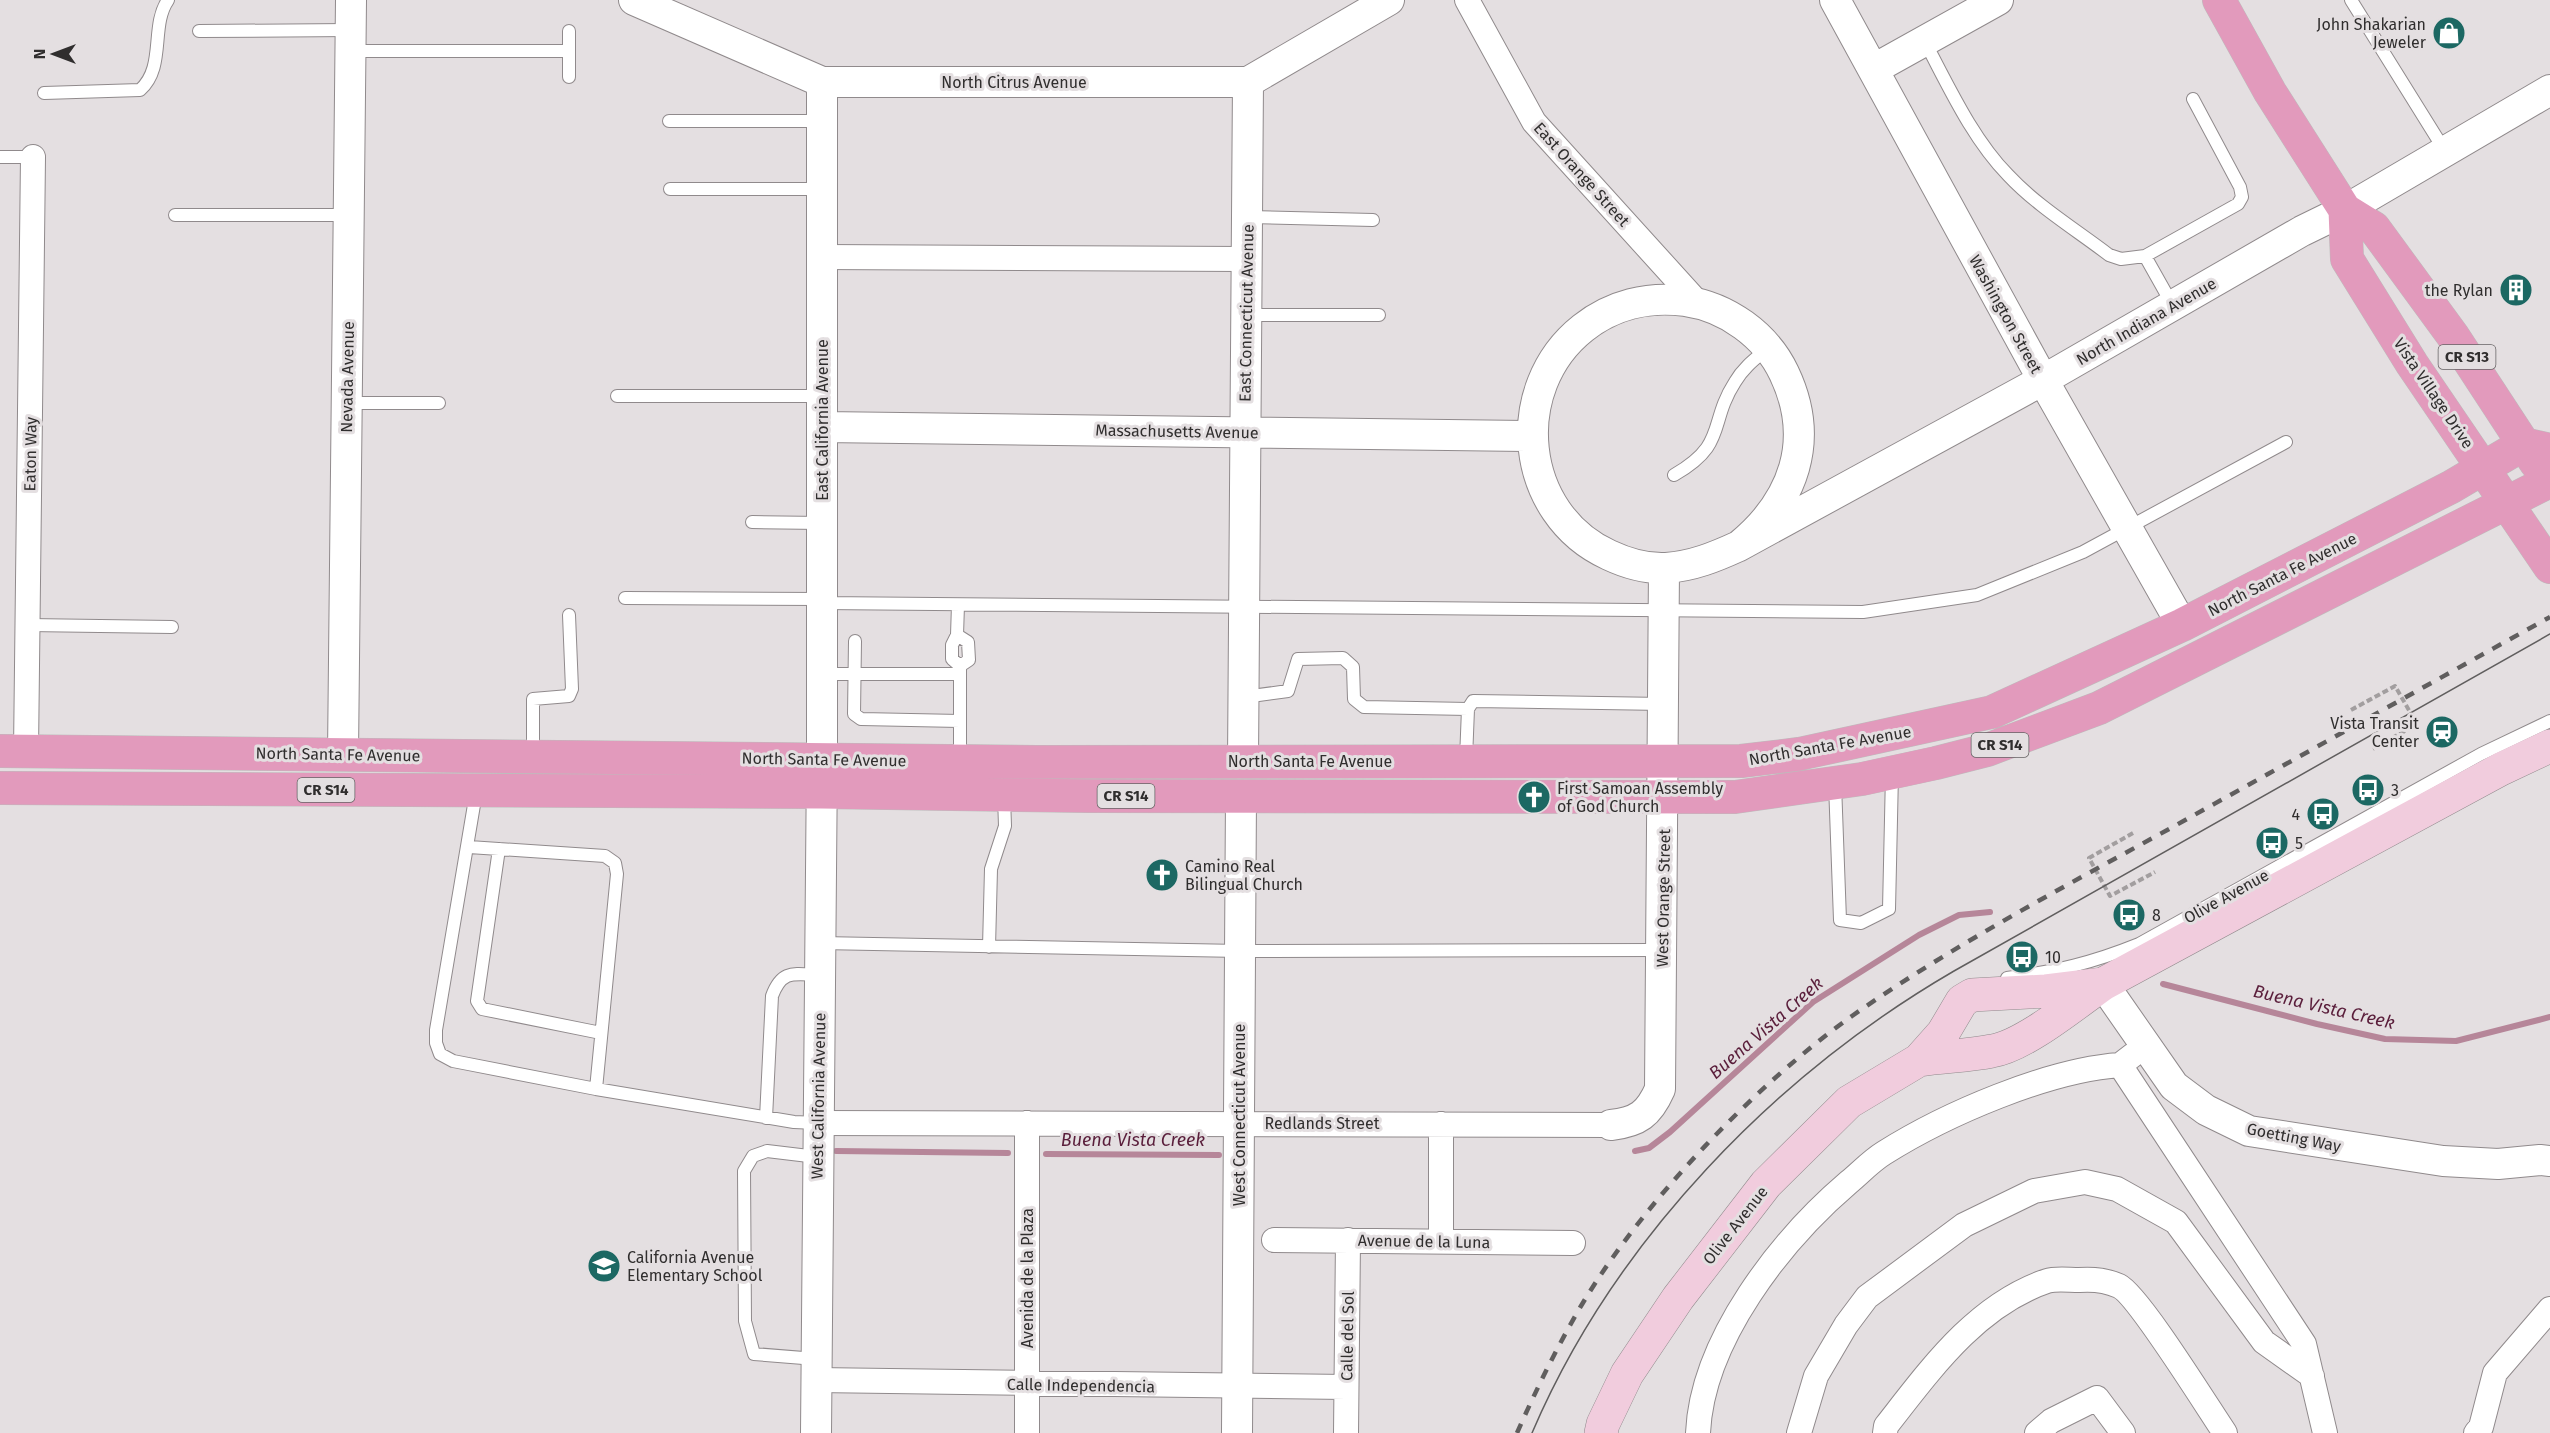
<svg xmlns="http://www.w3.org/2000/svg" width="2550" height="1433" viewBox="0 0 2550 1433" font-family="'Fira Sans',sans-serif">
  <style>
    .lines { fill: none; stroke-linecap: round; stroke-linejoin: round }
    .stream { stroke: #b68699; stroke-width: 6 }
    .service-casing { stroke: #908a8c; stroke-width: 14 }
    .minor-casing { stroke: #908a8c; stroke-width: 26 }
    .tertiary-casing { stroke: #908a8c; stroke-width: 32 }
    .secondary-casing { stroke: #908a8c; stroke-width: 34 }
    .primary-casing { stroke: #bdbcbc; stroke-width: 34 }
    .path { stroke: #a29e9f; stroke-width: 4; stroke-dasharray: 6 3; stroke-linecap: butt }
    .service { stroke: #fff; stroke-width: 12 }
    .minor { stroke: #fff; stroke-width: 24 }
    .tertiary { stroke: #fff; stroke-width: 30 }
    .secondary { stroke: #f1ccdd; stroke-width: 33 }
    .primary { stroke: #e29abc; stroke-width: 33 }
    .tram { stroke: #605e5e; stroke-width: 1.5 }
    .rail { stroke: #605e5e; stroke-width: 4.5; stroke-dasharray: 10 10; stroke-linecap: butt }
    .labels { text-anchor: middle; stroke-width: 6; stroke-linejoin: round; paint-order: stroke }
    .shield { fill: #e4dfe1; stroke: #666364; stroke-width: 1.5 }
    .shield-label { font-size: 15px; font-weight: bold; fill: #302e2e }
    .poi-label { font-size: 16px; fill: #302e2e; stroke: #e4dfe1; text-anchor: start }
    .street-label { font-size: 16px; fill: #302e2e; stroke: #e4dfe1 }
    .water-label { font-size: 18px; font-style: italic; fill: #5a1e3b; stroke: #e4dfe1 }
  </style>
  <rect width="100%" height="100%" fill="#e4dfe1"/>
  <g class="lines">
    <!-- stream -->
    <path class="stream" d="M 2163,984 L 2317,1024 L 2385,1039 L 2456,1041 L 2550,1017
      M 836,1151 L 1008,1153
      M 1635,1151 L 1649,1148 L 1670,1132 L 1813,1002 L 1919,935 L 1959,915 L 1990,912
      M 1046,1154 L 1219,1155"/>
    <!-- service casing -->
    <g class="service-casing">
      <path id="service" d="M 2351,0 L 2445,151
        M 199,31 L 351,30
        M 1925,42 C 1949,87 1972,138 2008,175 C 2037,206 2075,229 2109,255 L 2121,259 L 2145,256 L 2172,304
        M 351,51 L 568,51
        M 569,77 L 569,31
        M 44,93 L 140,90 C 166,67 150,26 168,0
        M 669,121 L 822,121
        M 0,157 L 33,157
        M 670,189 L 822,189
        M 175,215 L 349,215
        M 1248,217 L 1373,220
        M 2145,256 L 2238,204 L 2242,197 L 2240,187 L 2193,99
        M 1247,315 L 1379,315
        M 617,396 L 822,396
        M 347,403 L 439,403
        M 1674,475 C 1728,444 1708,424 1735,382 C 1743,368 1755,359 1767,349
        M 752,522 L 821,523
        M 625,598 L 821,599
        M 823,603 L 1863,612 L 1977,595 L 2083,552 L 2286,442
        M 28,625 L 172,627
        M 957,635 L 958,605
        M 855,641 L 854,714 L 861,719 L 960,721
        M 960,666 L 969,660 L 968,642 L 957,635 L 952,645 L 952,659 L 960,666 L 960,674
        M 823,674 L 960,674 L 960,759
        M 1244,697 L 1288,691 L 1298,659 L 1343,658 L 1353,667 L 1354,699 L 1364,707 L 1468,709
        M 533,755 L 533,699 L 569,696 L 572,689 L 569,615
        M 1466,759 L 1468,709 L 1473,701 L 1663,704
        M 1835,784 L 1840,920 L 1861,923 L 1889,909 L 1892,774
        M 476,793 L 436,1030 L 436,1043 L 440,1054 L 453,1061 L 596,1089 L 794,1122 L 817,1123
        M 469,847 L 605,856 L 615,863 L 617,874 L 596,1089
        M 499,849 L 477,1001 L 482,1009 L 601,1033
        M 821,943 L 1240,951 L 1661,950
        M 989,947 L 991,869 L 1005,826 L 1004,797
        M 2007,978 C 2057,971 2092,963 2139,944 L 2481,754 L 2550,721
        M 766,1118 L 772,996 C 782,969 794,974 819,975
        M 816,1359 L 754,1354 L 745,1321 L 744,1171 L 753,1156 L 767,1151 L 817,1157"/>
    </g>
    <!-- minor casing -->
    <g class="minor-casing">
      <path id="minor" d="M 1467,0 L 1534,122 L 1698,303
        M 822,257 L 1246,259
        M 26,751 L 33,157
        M 2133,1055 L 2120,1065 L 2304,1344 L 2325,1433
        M 817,1123 L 1611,1125
        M 1441,1124 L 1441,1241
        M 1274,1240 L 1573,1243
        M 816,1380 L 1346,1387
        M 1027,1433 L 1027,1123
        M 1346,1433 L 1348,1240
        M 1698,1433 C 1702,1340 1781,1240 1849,1182 C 1860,1173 1871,1161 1884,1153 C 1946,1114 2048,1070 2120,1065
        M 1799,1433 L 1816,1376 L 1846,1325 L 1867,1297 L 1964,1225 L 2034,1191 L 2085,1182 L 2117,1189 L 2176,1222 L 2264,1342 L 2312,1376
        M 1885,1433 L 1886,1426 C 1930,1370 1976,1305 2047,1281 C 2056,1278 2069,1280 2079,1280 C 2092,1279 2106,1280 2119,1286 C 2138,1295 2208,1408 2225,1433
        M 2037,1433 L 2051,1421 L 2097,1398 L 2123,1433
        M 2476,1433 L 2481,1427 L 2495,1373 L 2550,1309"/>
    </g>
    <!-- tertiary casing -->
    <g class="tertiary-casing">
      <path id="tertiary" d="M 634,0 L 822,82 L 1248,82 L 1389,0
        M 1835,0 L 2043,380 L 2182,625
        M 1874,69 L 1998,0
        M 823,427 L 1532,436
        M 1739,546 C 1794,501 1816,440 1784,373 C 1766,335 1727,307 1685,301 C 1648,296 1612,305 1583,328 C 1507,388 1519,514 1609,555 C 1626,563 1646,569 1666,568 C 1693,566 1715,557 1739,546 L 2043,380 L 2302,231 L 2345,210 L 2550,90
        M 343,754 L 351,0
        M 1243,761 L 1248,82
        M 2103,984 L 2174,1086 L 2206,1110 L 2249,1131 L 2443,1161 L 2498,1164 L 2540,1160 L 2550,1161
        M 1611,1125 C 1638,1122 1649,1114 1660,1089 L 1664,568
        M 816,1433 L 822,759 L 822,82
        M 1237,1433 L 1241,796"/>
    </g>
    <!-- secondary casing -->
    <g class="secondary-casing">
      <path id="secondary" d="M 1919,1060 C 1943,1056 1968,1056 1992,1051 C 2024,1046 2076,1003 2103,984 L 2501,769 L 2550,746
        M 1601,1433 L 1603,1424 L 1627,1374 L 1678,1298 L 1766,1184 L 1849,1102 L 1919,1060 L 1943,1033 L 1962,1001 L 1972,995 L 2046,991 L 2103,984"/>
    </g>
    <!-- primary casing -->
    <g class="primary-casing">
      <path id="primary" d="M 2219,0 L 2270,92 L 2345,210 L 2374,228 L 2453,336 L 2536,463
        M 2345,210 L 2347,259 L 2412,364 L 2550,567
        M 0,751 L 1037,762 L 1741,761 L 1799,754 L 1992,712 L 2182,625 L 2451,487 L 2524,444 L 2550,450
        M 0,788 L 822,792 L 1090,796 L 1735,797 L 1862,779 L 1936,763 L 1987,750 L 2099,708 L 2550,481"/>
    </g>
    <!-- path -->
    <path class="path" d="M 2351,710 L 2395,686 L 2417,724 L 2373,749
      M 2133,833 L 2089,858 L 2110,896 L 2155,872"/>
    <!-- service -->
    <use href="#service" class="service"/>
    <!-- minor -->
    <use href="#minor" class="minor"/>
    <!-- tertiary -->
    <use href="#tertiary" class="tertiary"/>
    <!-- secondary -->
    <use href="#secondary" class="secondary"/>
    <!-- primary -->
    <use href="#primary" class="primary"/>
    <!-- tram -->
    <path class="tram" d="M 1532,1433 C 1614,1241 1775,1075 1954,971 L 2550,634"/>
    <!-- rail -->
    <path class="rail" d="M 1517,1433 C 1536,1390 1557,1347 1581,1306 C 1642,1203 1754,1086 1852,1016 C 1949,948 2056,891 2160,834 C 2290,762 2420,689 2550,617"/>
  </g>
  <!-- icons -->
  <defs>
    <g id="shop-disc" transform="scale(1.725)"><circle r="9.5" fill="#1c6863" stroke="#e4dfe1"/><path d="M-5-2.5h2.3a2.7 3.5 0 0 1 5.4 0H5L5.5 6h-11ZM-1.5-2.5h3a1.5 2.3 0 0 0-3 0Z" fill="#fff"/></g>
    <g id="building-disc" transform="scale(1.725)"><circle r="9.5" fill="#1c6863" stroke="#e4dfe1"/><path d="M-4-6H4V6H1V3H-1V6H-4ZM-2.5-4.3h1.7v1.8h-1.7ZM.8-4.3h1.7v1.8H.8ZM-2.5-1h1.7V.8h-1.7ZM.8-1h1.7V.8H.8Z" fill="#fff"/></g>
    <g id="station-disc" transform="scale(1.725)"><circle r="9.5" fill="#1c6863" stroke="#e4dfe1"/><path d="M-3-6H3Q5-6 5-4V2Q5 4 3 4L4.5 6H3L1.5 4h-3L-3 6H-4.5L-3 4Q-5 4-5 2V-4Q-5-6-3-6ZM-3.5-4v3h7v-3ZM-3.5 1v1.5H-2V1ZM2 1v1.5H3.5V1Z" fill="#fff"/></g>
    <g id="bus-disc" transform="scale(1.725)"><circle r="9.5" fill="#1c6863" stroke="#e4dfe1"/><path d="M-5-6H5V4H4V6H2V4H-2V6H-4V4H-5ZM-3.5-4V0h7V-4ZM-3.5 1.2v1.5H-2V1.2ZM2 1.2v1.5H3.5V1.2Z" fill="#fff"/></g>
    <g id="church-disc" transform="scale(1.725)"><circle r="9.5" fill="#1c6863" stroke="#e4dfe1"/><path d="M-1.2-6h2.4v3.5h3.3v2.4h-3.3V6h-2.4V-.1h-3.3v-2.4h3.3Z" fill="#fff"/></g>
    <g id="school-disc" transform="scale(1.725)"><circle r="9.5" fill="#1c6863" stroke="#e4dfe1"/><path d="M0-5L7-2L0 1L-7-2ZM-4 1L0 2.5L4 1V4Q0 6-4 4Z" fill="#fff"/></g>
  </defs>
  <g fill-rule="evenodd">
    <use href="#shop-disc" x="2449" y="33"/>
    <use href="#building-disc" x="2516" y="290"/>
    <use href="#station-disc" x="2442" y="732"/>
    <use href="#bus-disc" x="2368" y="790"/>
    <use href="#church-disc" x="1534" y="797"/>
    <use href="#bus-disc" x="2323" y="814"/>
    <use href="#bus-disc" x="2272" y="843"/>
    <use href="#church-disc" x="1162" y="875"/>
    <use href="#bus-disc" x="2129" y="915"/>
    <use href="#bus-disc" x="2022" y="957"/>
    <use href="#school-disc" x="604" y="1266"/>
  </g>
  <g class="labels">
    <!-- shield labels -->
    <g class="shield">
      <rect x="2438.5" y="345" width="57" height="24" rx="4.5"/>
      <rect x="1971.5" y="733" width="57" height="24" rx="4.5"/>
      <rect x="297.5" y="778" width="57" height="24" rx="4.5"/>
      <rect x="1097.5" y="784" width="57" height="24" rx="4.5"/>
    </g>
    <g class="shield-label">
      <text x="2467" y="362">CR S13</text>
      <text x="2000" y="750">CR S14</text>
      <text x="326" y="795">CR S14</text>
      <text x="1126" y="801">CR S14</text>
    </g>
    <!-- poi labels -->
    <g class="poi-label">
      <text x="2426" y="30" text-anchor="end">John Shakarian<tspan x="2426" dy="18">Jeweler</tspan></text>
      <text x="2493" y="296" text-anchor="end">the Rylan</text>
      <text x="2419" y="729" text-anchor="end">Vista Transit<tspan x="2419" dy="18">Center</tspan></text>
      <text x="1557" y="794">First Samoan Assembly<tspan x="1557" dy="18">of God Church</tspan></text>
      <text x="2391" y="796">3</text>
      <text x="2300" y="820" text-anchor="end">4</text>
      <text x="2295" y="849">5</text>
      <text x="1185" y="872">Camino Real<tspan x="1185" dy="18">Bilingual Church</tspan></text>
      <text x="2152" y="921">8</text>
      <text x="2045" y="963">10</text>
      <text x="627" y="1263">California Avenue<tspan x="627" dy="18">Elementary School</tspan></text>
    </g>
    <!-- street labels -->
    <g class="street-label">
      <text x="1014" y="88">North Citrus Avenue</text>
      <text transform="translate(1582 174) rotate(48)" y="6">East Orange Street</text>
      <text transform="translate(1246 313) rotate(-89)" y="6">East Connecticut Avenue</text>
      <text transform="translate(2006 314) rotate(61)" y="6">Washington Street</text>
      <text transform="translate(2146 321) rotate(-30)" y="6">North Indiana Avenue</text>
      <text transform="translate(347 377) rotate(-89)" y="6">Nevada Avenue</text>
      <text transform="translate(2434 393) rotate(56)" y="6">Vista Village Drive</text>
      <text transform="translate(822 420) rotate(-90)" y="6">East California Avenue</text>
      <text transform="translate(1177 431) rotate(1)" y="6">Massachusetts Avenue</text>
      <text transform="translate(30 454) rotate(-89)" y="6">Eaton Way</text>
      <text transform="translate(2282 574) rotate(-27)" y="6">North Santa Fe Avenue</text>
      <text transform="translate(1830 745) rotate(-10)" y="6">North Santa Fe Avenue</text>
      <text transform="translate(338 754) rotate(1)" y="6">North Santa Fe Avenue</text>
      <text transform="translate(824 759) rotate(1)" y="6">North Santa Fe Avenue</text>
      <text x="1310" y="767">North Santa Fe Avenue</text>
      <text transform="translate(2226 896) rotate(-29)" y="6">Olive Avenue</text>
      <text transform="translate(1663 898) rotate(-89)" y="6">West Orange Street</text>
      <text transform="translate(818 1096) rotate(-89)" y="6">West California Avenue</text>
      <text transform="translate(1239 1115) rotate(-90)" y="6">West Connecticut Avenue</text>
      <text x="1322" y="1129">Redlands Street</text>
      <text transform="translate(2294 1137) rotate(11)" y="6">Goetting Way</text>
      <text transform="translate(1735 1225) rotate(-52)" y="6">Olive Avenue</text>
      <text transform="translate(1424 1241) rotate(1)" y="6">Avenue de la Luna</text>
      <text transform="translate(1027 1278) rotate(-90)" y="6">Avenida de la Plaza</text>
      <text transform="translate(1347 1336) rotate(-89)" y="6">Calle del Sol</text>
      <text transform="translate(1081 1385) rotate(1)" y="6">Calle Independencia</text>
    </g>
    <!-- water labels -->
    <g class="water-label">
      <text transform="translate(2324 1007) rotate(13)" y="6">Buena Vista Creek</text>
      <text transform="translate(1766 1028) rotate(-41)" y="6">Buena Vista Creek</text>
      <text x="1133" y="1146">Buena Vista Creek</text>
    </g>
  </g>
  <!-- north arrow -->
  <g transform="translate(54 54) rotate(270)" stroke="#e4dfe1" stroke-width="4.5" paint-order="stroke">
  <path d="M0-4.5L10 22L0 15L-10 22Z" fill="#302e2e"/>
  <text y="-9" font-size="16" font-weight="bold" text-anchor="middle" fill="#302e2e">N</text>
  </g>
</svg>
